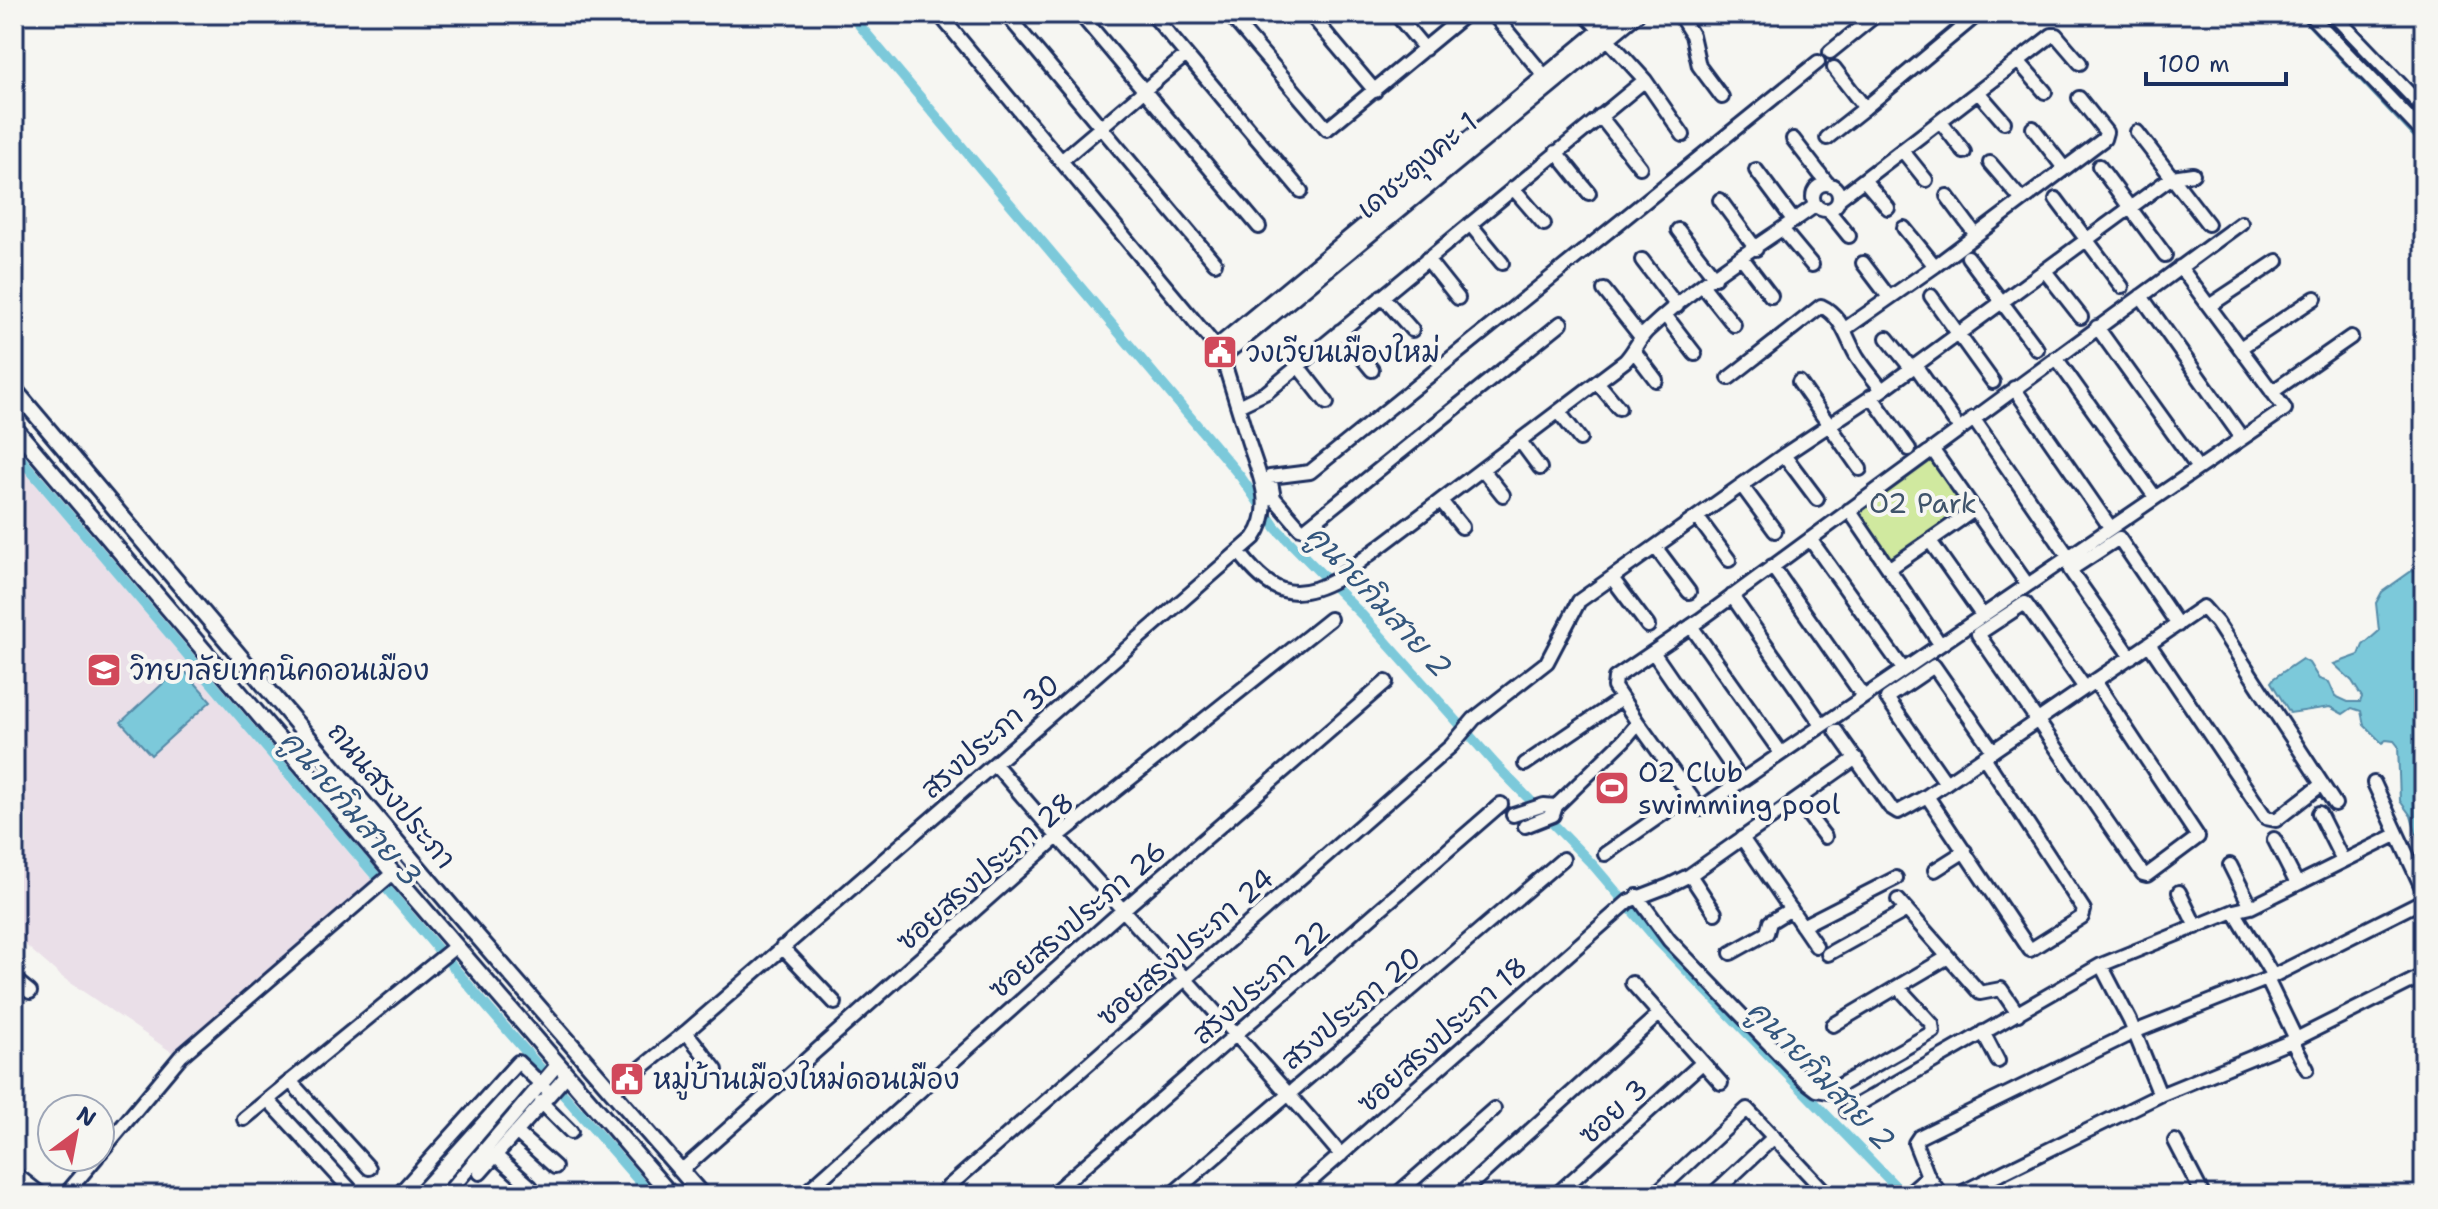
<svg xmlns="http://www.w3.org/2000/svg" width="2438" height="1209" viewBox="0 0 2438 1209" font-family="'Shantell Sans','Playpen Sans Thai',sans-serif">
  <style>
    .built { fill: #eadfe8 }
    .green { fill: #d0e99f; stroke: #768c7e; stroke-width: 2 }
    .water { fill: #7cc9da; stroke: #558ba8; stroke-width: 2 }
    .lines { fill: none; stroke-linecap: round; stroke-linejoin: round }
    .stream { stroke: #558ba8; stroke-width: 3 }
    .canal { stroke: #7cc9da; stroke-width: 10 }
    .minor-casing { stroke: #1b2f5e; stroke-width: 18 }
    .major-casing { stroke: #1b2f5e; stroke-width: 20 }
    .minor { stroke: #f6f6f2; stroke-width: 12 }
    .major { stroke: #f6f6f2; stroke-width: 14 }
    .labels { text-anchor: middle; stroke-width: 8; stroke-linejoin: round; paint-order: stroke }
    .street-label { font-size: 28px; fill: #1b2f5e; stroke: #f6f6f2 }
    .poi-label { font-size: 28px; fill: #1b2f5e; stroke: #f6f6f2; text-anchor: start }
    .park-label { font-size: 28px; fill: #3f546b; stroke: #f6f6f2 }
    .water-label { font-size: 30px; font-style: italic; fill: #33567d; stroke: #f6f6f2 }
  </style>
  <rect width="100%" height="100%" fill="#f6f6f2"/>
  <filter id="ink" filterUnits="userSpaceOnUse"><feTurbulence type="fractalNoise" baseFrequency=".0125" numOctaves="2"/><feDisplacementMap in="SourceGraphic" scale="16" xChannelSelector="R" yChannelSelector="G"/><feConvolveMatrix kernelMatrix="1 2 1 2 8 2 1 2 1" color-interpolation-filters="sRGB"/></filter>
  <g filter="url(#ink)">
    <!-- built -->
    <path class="built" d="M 14,458 L 374,882 L 173,1053 L 62,977 L 14,935 Z"/>
    <!-- green -->
    <path class="green" d="M 1931,461 L 1965,510 L 1892,562 L 1858,514 Z"/>
    <!-- water -->
    <path class="water" d="M 2413,570 L 2424,575 L 2424,846 L 2416,833 L 2411,816 L 2400,801 L 2398,746 L 2394,741 L 2386,740 L 2382,743 L 2364,725 L 2361,711 L 2352,708 L 2343,714 L 2330,707 L 2290,713 L 2271,682 L 2274,678 L 2302,659 L 2309,663 L 2319,679 L 2329,682 L 2335,696 L 2348,702 L 2360,702 L 2362,697 L 2352,681 L 2334,664 L 2359,655 L 2363,645 L 2379,631 L 2376,603 L 2382,592 Z
      M 181,667 L 211,701 L 151,755 L 121,722 Z"/>
    <g class="lines">
      <!-- stream -->
      <path class="stream" d="M 2298,14 L 2424,147"/>
      <!-- canal -->
      <path class="canal" d="M 850,14 L 1240,476 L 1276,528 L 1363,616 L 1496,765 L 1594,866 L 1658,941 L 1904,1195
        M 14,451 L 488,1008 L 651,1195"/>
      <!-- minor casing -->
      <g class="minor-casing">
        <path id="minor" d="M 939,14 L 1216,347
          M 1006,14 L 1215,263
          M 1080,14 L 1259,227
          M 1152,14 L 1301,191
          M 1229,14 L 1327,129 L 1466,14
          M 1310,14 L 1375,91
          M 1396,14 L 1425,49
          M 1493,14 L 1547,79
          M 1585,14 L 1645,80 L 1683,135
          M 1679,14 L 1692,35 L 1699,66 L 1722,97
          M 2309,14 L 2424,134
          M 2333,14 L 2424,109
          M 1830,52 L 1877,14
          M 2018,61 L 2045,92
          M 1834,68 L 1865,108 L 1978,14
          M 1978,92 L 2004,122
          M 1600,116 L 1640,167
          M 1940,121 L 1964,152
          M 2033,128 L 2064,168
          M 2137,132 L 2208,224
          M 1827,138 L 1865,108
          M 1793,139 L 1827,183
          M 1902,150 L 1926,180
          M 1556,152 L 1589,193
          M 1061,161 L 1186,55
          M 1990,163 L 2021,199
          M 2099,166 L 2165,255
          M 1756,170 L 1794,221
          M 1864,180 L 1888,208
          M1813 197a13 13 0 1 1 26 0a13 13 0 1 1-26 0Z
          M 1513,188 L 1544,224
          M 1947,196 L 1976,235
          M 1840,198 L 2052,35 L 2056,35 L 2080,63
          M 2056,199 L 2122,287
          M 1720,200 L 1756,249
          M 1828,210 L 1849,236
          M 1470,224 L 1502,263
          M 1904,228 L 1935,266
          M 1782,229 L 1812,265
          M 1678,230 L 1715,278
          M 1968,257 L 2037,349
          M 1742,258 L 1771,296
          M 1427,259 L 1458,298
          M 1642,260 L 1677,306
          M 1863,263 L 1888,296
          M 2045,271 L 2081,317
          M 1703,286 L 1734,325
          M 1604,290 L 1641,337
          M 1382,296 L 1412,330
          M 1931,296 L 1993,382
          M 2141,296 L 2242,438
          M 2209,306 L 2277,261
          M 1665,315 L 1695,354
          M 2097,327 L 2198,468
          M 1845,329 L 1935,266 L 2104,139 L 2106,132 L 2079,98
          M 1340,331 L 1372,370
          M 1887,338 L 1911,368
          M 1221,346 L 1227,353 L 1223,359 L 1218,359 L 1215,355 L 1216,347 L 1619,14
          M 2240,348 L 2315,298
          M 1634,351 L 1656,380
          M 1227,353 L 1638,14
          M 2056,358 L 2155,497
          M 1915,365 L 1954,421
          M 1298,366 L 1327,403
          M 1729,378 L 1821,306 C 1843,316 1847,341 1858,358 C 1865,369 1874,379 1882,390
          M 1597,382 L 1619,408
          M 1799,382 L 1860,469
          M 2014,388 L 2110,527
          M 2272,392 L 2351,337
          M 1871,396 L 1909,449
          M 1238,406 L 1267,392 L 1645,80
          M 1559,412 L 1580,439
          M 1973,418 L 2068,556
          M 1520,441 L 1540,468
          M 1932,449 L 2027,584
          M 1784,455 L 1817,499
          M 1483,470 L 1503,495
          M 1270,477 L 1274,498 L 1300,528 L 1305,529 L 1561,323
          M 1264,483 L 1270,477 L 1310,472 L 1818,62
          M 1742,486 L 1775,531
          M 1441,501 L 1462,527
          M 1849,510 L 1940,644
          M 1698,518 L 1729,560
          M 1810,539 L 1903,669
          M 1930,541 L 1982,615
          M 1656,548 L 1689,592
          M 1239,552 C 1269,592 1292,604 1337,579 L 1625,361 C 1634,352 1638,340 1647,331 C 1697,283 1760,245 1816,205
          M 1772,566 L 1863,696
          M 1890,568 L 1974,510
          M 1612,578 L 1648,626
          M 1732,596 L 1822,725
          M 1691,626 L 1781,753
          M 2149,644 L 2266,818 L 2276,820 L 2321,785
          M 1653,652 L 1741,780
          M 2131,657 L 2070,570 L 2119,538 L 2178,625
          M 2085,688 L 2025,603 L 1978,634 L 2143,874 L 2147,875 L 2198,837 L 2095,681
          M 1638,723 L 1700,809 L 2285,409 L 2180,267
          M 1836,731 L 1890,807 L 1898,812 L 1927,796 L 2203,607 L 2217,623 L 2335,804
          M 995,764 C 1107,898 1229,1022 1341,1155
          M 1525,764 L 1621,699
          M 1946,783 L 1887,698 L 1934,666 L 1993,751
          M 2374,783 L 2424,892
          M 1927,796 L 2030,950 L 2082,917 L 2084,910 L 1984,757
          M 1797,800 L 1825,837
          M 1556,806 L 1624,740 L 1638,723 L 1614,687 L 1615,678 L 1700,620 L 2241,223
          M 2319,813 L 2343,861
          M 1513,815 L 1544,805 L 1556,806 L 1553,815 L 1525,826
          M 1742,838 L 1816,946
          M 2274,839 L 2297,884
          M 1605,854 L 1690,795
          M 2230,865 L 2251,907
          M 1935,870 L 1965,851
          M 1690,875 L 1715,913
          M 2179,892 L 2196,927
          M 1637,896 L 1669,940 L 1804,1080 L 1817,1090 L 1828,1092 L 1933,1032 L 1932,1024 L 1898,987
          M 1898,900 L 1980,993 L 2001,989 L 2018,1014
          M 2234,911 L 2273,976
          M 1802,926 L 1896,878
          M 782,947 L 835,1003
          M 1731,953 L 1767,933 L 1770,922 L 1791,909
          M 1828,954 L 1907,910
          M 2101,965 L 2130,1021 L 2160,1095
          M 14,979 L 30,992
          M 2267,979 L 2296,1039
          M 1632,983 L 1721,1083
          M 1833,1025 L 1948,957
          M 686,1032 L 716,1070
          M 1983,1032 L 1998,1061
          M 2292,1041 L 2307,1069
          M 290,1081 L 369,1168
          M 613,1091 L 686,1032 L 1254,538 C 1277,505 1257,471 1247,437 C 1239,411 1231,385 1223,359
          M 268,1100 L 349,1188
          M 541,1102 L 571,1132
          M 1847,1111 L 2101,965 L 2234,911 L 2251,907 L 2396,835
          M 244,1119 L 456,946
          M 516,1132 L 555,1167
          M 2175,1141 L 2203,1195
          M 100,1153 L 181,1056 L 393,873
          M 495,1155 L 531,1187
          M 681,1171 L 1056,838 L 1330,619
          M 14,1173 L 42,1195
          M 480,1173 L 567,1075
          M 65,1195 L 97,1157
          M 398,1195 L 518,1062 L 549,1092
          M 446,1195 L 558,1064
          M 803,1195 L 1124,909 L 1386,682
          M 939,1195 L 1451,746 L 1474,719 L 1547,662 L 1579,601 L 1784,455 L 1882,390 L 2172,177 L 2193,174
          M 1051,1195 L 1501,804
          M 1171,1195 L 1563,859
          M 1295,1195 L 1629,901 L 1668,886 L 1690,875 L 1856,758
          M 1396,1195 L 1494,1109
          M 1459,1195 L 1659,1014
          M 1556,1195 L 1702,1063
          M 1654,1195 L 1747,1109 L 1828,1195
          M 1712,1195 L 1774,1137
          M 1906,1195 L 1928,1176
          M 1941,1195 L 1928,1176 L 1915,1143 L 1919,1137 L 2134,1032 L 2267,979 L 2424,900
          M 1957,1195 L 2160,1095 L 2292,1041 L 2424,975"/>
      </g>
      <!-- major casing -->
      <g class="major-casing">
        <path id="major" d="M 14,389 L 451,906 L 702,1195
          M 14,427 L 393,873 L 671,1195"/>
      </g>
      <!-- minor -->
      <use href="#minor" class="minor"/>
      <!-- major -->
      <use href="#major" class="major"/>
    </g>
  </g>
  <!-- icons -->
  <defs>
    <g id="civic-square" transform="scale(1.8)"><rect x="-9" y="-9" width="18" height="18" rx="4" fill="#d1495b" stroke="#f6f6f2"/><path d="M-.6-6.5H3V-4.5H.6V-3L4-1V1h2V6H-6V1h2V-1L-.6-3ZM-1.2 2.5V6h2.4V2.5Z" fill="#fff"/></g>
    <g id="university-square" transform="scale(1.8)"><rect x="-9" y="-9" width="18" height="18" rx="4" fill="#d1495b" stroke="#f6f6f2"/><path d="M0-5L7-2L0 1L-7-2ZM-4 1L0 2.5L4 1V4Q0 6-4 4Z" fill="#fff"/></g>
    <g id="stadium-square" transform="scale(1.8)"><rect x="-9" y="-9" width="18" height="18" rx="4" fill="#d1495b" stroke="#f6f6f2"/><path d="M0-5a6.5 5 0 1 0 0 10a6.5 5 0 1 0 0-10ZM-3.5-1.8h7v3.6h-7Z" fill="#fff"/></g>
  </defs>
  <g fill-rule="evenodd">
    <use href="#civic-square" x="1220" y="352"/>
    <use href="#university-square" x="104" y="670"/>
    <use href="#stadium-square" x="1612" y="788"/>
    <use href="#civic-square" x="627" y="1079"/>
  </g>
  <g class="labels">
    <!-- street labels -->
    <g class="street-label">
      <text transform="translate(1417 165) rotate(-40)" y="10">เดชะตุงคะ 1</text>
      <text transform="translate(990 736) rotate(-41)" y="10">สรงประภา 30</text>
      <text transform="translate(392 795) rotate(50)" y="10">ถนนสรงประภา</text>
      <text transform="translate(985 871) rotate(-41)" y="10">ซอยสรงประภา 28</text>
      <text transform="translate(1077 919) rotate(-41)" y="10">ซอยสรงประภา 26</text>
      <text transform="translate(1185 947) rotate(-41)" y="10">ซอยสรงประภา 24</text>
      <text transform="translate(1261 982) rotate(-41)" y="10">สรงประภา 22</text>
      <text transform="translate(1351 1008) rotate(-40)" y="10">สรงประภา 20</text>
      <text transform="translate(1442 1034) rotate(-42)" y="10">ซอยสรงประภา 18</text>
      <text transform="translate(1613 1111) rotate(-42)" y="10">ซอย 3</text>
    </g>
    <!-- poi labels -->
    <g class="poi-label">
      <text x="1246" y="362">วงเวียนเมืองใหม่</text>
      <text x="130" y="680">วิทยาลัยเทคนิคดอนเมือง</text>
      <text x="1638" y="782">O2 Club<tspan x="1638" dy="32">swimming pool</tspan></text>
      <text x="653" y="1089">หมู่บ้านเมืองใหม่ดอนเมือง</text>
    </g>
    <!-- park labels -->
    <g class="park-label">
      <text x="1923" y="513">O2 Park</text>
    </g>
    <!-- water labels -->
    <g class="water-label">
      <text transform="translate(1379 601) rotate(47)" y="10">คูนายกิมสาย 2</text>
      <text transform="translate(351 808) rotate(49)" y="10">คูนายกิมสาย 3</text>
      <text transform="translate(1821 1075) rotate(46)" y="10">คูนายกิมสาย 2</text>
    </g>
  </g>
  <!-- margin -->
  <rect width="2438" height="1209" fill="none" stroke="#f6f6f2" stroke-width="48"/>
  <rect x="24" y="24" width="2390" height="1161" fill="none" stroke="#1b2f5e" stroke-width="3" filter="url(#ink)"/>
  <!-- north arrow -->
  <g transform="translate(76 1133) rotate(32)"><circle r="38" fill="#f6f6f2" stroke="#9ea6b7" stroke-width="2"/>
  <path d="M0-6L14 30L0 20L-14 30Z" fill="#d1495b"/>
  <text y="-12" font-size="22" font-weight="bold" text-anchor="middle" fill="#1b2f5e">N</text>
  </g>
  <!-- scale -->
  <path d="M2146 72v12h140v-12" fill="none" stroke="#1b2f5e" stroke-width="4"/>
  <text x="2158" y="72" font-size="24" fill="#1b2f5e" stroke="#f6f6f2" stroke-width="6" paint-order="stroke">100 m</text>
</svg>
